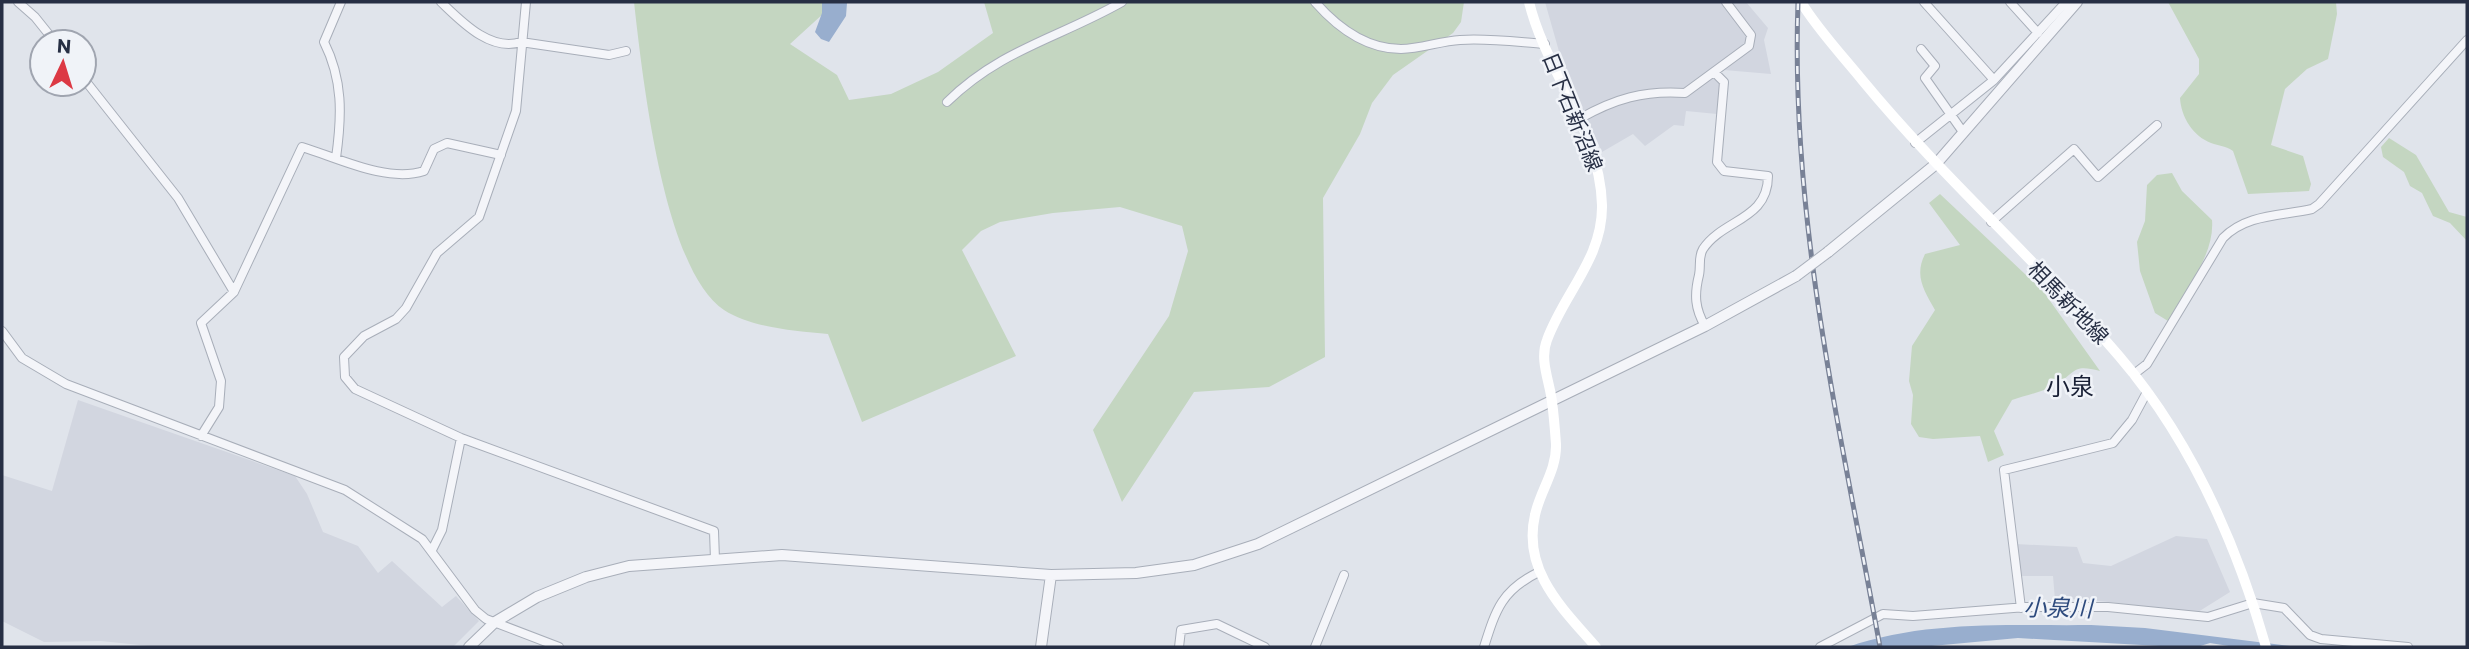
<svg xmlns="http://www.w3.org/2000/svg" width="2469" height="649" viewBox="0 0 2469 649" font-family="Commissioner,'Noto Sans JP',sans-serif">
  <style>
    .built { fill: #d2d6e0 }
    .green { fill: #c4d6c1 }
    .water { fill: #98aece }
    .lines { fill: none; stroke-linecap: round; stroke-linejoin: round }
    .minor-casing { stroke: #a8aeb9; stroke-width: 10 }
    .tertiary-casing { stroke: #a8aeb9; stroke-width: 12 }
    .minor { stroke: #f4f5f9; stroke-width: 8 }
    .tertiary { stroke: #f4f5f9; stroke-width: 10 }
    .secondary { stroke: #fff; stroke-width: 10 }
    .rail-casing { stroke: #788196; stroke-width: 5 }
    .rail { stroke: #f0f3f8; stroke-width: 2.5; stroke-dasharray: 8; stroke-linecap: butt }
    .tertiary-bridge-casing { stroke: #a8aeb9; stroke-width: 12; stroke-linecap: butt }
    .tertiary-bridge { stroke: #f4f5f9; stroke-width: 10 }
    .labels { text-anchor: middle; stroke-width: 5; stroke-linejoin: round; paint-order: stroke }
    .street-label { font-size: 21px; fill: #272f44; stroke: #f0f3f8 }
    .water-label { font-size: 23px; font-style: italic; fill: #2d4a7d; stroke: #f0f3f8 }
    .quarter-label { font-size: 24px; fill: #192035; stroke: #f0f3f8 }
  </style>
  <rect width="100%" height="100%" fill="#e0e4eb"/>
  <!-- built -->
  <path class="built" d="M 1545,2 L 1746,2 L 1768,28 L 1764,40 L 1771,74 L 1724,70 L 1713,78 L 1720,84 L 1717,114 L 1686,111 L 1684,126 L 1674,125 L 1645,146 L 1633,134 L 1602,152 L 1564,69 Z
    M 78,400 L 295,476 L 307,494 L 323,532 L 358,546 L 378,573 L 392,561 L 442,607 L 456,596 L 479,621 L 453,647 L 159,647 L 101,641 L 44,642 L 2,621 L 2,475 L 52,491 Z
    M 2176,536 L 2207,539 L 2230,592 L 2198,612 L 2081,599 L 2055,600 L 2053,576 L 2021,576 L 2016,544 L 2077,547 L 2083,563 L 2111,566 Z"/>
  <!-- green -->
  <path class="green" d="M 634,2 L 836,2 L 790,44 L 837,75 L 849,100 L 891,94 L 938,72 L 993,33 L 984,2 L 1464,2 L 1461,22 L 1453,33 L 1393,75 L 1372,103 L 1360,134 L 1323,198 L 1325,357 L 1269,387 L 1194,392 L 1122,502 L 1093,430 L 1169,316 L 1188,251 L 1182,226 L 1120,207 L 1053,213 L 1000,222 L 981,231 L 962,250 L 1016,356 L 862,422 L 828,334 C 795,331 752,328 724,310 C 663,270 642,72 634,2 Z
    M 2168,2 L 2336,2 L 2337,14 L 2328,59 L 2307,69 L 2285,89 L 2271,145 L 2303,156 L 2311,184 L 2309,191 L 2248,194 L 2233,151 C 2226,146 2219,146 2211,143 C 2193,136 2181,117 2180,98 L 2199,74 L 2199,59 Z
    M 2389,138 L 2416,155 L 2449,212 L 2467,217 L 2467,241 L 2450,223 L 2433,216 L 2422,193 L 2410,186 L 2404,172 L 2383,157 L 2381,147 Z
    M 2172,173 L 2182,191 L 2212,220 C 2215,255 2185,290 2168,321 L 2155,313 L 2140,271 L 2137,242 L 2145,221 L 2147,185 L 2157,175 Z
    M 1940,194 L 2043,291 L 2100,371 C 2072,363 2076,373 2055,385 C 2043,392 2026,395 2012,400 L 1994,431 L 2004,455 L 1988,462 L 1980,436 L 1933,439 L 1919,437 L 1911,424 L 1913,395 L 1909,381 L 1912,346 L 1935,310 C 1924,290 1914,276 1925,254 L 1960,245 L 1929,203 Z"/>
  <!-- water -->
  <path class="water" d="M 822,2 L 847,3 L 846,16 L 829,42 L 821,39 L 815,32 L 822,13 Z
    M 2091,625 L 2145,628 L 2299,647 L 2235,647 L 2210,643 L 2197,647 L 2177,647 L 2018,638 L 1921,647 L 1848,647 C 1925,620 2010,626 2091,625 Z"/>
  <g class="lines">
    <!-- minor casing -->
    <g class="minor-casing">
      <path id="minor" d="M 18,2 L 35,17 L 55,42
        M 441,2 C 461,21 490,52 521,42 L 609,55 L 626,51
        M 526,2 L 516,111 L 479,217 L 437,253 L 406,308 L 396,319 L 364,336 L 344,357 L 345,377 L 355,389 L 461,438 L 714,531 L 715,560
        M 1315,2 C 1337,27 1365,49 1401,49 C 1421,49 1440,41 1460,40 C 1488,38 1517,42 1545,44
        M 1924,2 L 1994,80
        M 2010,2 L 2038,33
        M 1921,49 L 1935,66 L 1925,78 L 1963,132
        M 84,79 L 178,198 L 234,292
        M 947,102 C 1001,49 1059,38 1122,2
        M 1579,119 C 1614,99 1644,90 1685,93 L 1749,46 L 1751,35 L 1726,2
        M 1915,143 L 1994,80 L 2066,2
        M 336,158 C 342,115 343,80 324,42 L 341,2
        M 1991,222 L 2074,149 L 2098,177 L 2157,125
        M 1705,326 C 1695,309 1694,295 1699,275 C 1701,266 1698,257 1703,249 C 1723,219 1768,220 1768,176 L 1724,171 L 1717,162 L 1724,82 L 1715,73
        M 2,331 L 22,358 L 66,384 L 345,490 L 422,539 L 475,610 L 486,619 L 559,647
        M 2134,374 L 2147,364 L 2223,238 C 2246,214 2281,216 2312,209 L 2319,204 L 2467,40
        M 201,436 L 219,407 L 221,381 L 201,323 L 234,292 L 302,147 C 338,158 387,183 424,171 L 434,149 L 447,143 L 501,155
        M 432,550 L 442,530 L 461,438
        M 2021,608 L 2004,470 L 2113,443 L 2132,420 L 2147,392
        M 1179,647 L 1181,630 L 1217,624 L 1265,647
        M 1315,647 L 1344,575
        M 1484,647 C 1496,609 1502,590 1539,572
        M 1820,647 L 1883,614 L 1913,616 L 2026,607 L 2108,607 L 2208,617 L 2253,603 L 2284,608 L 2310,635 L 2321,639 L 2408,647"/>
    </g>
    <!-- tertiary casing -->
    <g class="tertiary-casing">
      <path id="tertiary" d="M 1828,252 L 1936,164 L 2077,2
        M 469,647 L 495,622 L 537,597 L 586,577 L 629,566 L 782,555 L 1051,575 L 1136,573 L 1194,565 L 1258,544 L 1705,326 L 1796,276
        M 1041,647 L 1051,575"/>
    </g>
    <!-- minor -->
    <use href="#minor" class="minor"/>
    <!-- tertiary -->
    <use href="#tertiary" class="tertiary"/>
    <!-- secondary -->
    <path class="secondary" d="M 1529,2 C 1546,72 1600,130 1602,205 C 1603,258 1564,293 1547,340 C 1539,360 1550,382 1552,402 C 1554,416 1555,430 1556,444 C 1557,470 1540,491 1535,515 C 1522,571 1563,609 1596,647
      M 1801,2 C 1818,30 1842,55 1863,81 C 1943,178 2038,261 2119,356 C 2191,440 2236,542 2266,647"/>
    <!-- rail casing -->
    <g class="rail-casing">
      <path id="rail" d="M 1798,2 C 1790,221 1841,433 1880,647"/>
    </g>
    <!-- rail -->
    <use href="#rail" class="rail"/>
    <!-- tertiary-bridge casing -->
    <g class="tertiary-bridge-casing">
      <path id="tertiary-bridge" d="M 1796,276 L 1828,252"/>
    </g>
    <!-- tertiary-bridge -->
    <use href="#tertiary-bridge" class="tertiary-bridge"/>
  </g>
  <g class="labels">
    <!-- street labels -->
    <g class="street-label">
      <text transform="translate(1572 112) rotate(68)" y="7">日下石新沼線</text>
      <text transform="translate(2068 303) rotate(46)" y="7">相馬新地線</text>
    </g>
    <!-- water labels -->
    <g class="water-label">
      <text transform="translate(2058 608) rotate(1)" y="8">小泉川</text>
    </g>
    <!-- quarter labels -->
    <g class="quarter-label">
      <text x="2070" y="395">小泉</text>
    </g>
  </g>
  <!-- border -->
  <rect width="2469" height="649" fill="none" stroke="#272f44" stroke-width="7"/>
  <!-- north arrow -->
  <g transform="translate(63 63) rotate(4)"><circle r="33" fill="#f0f3f8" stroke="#a0a5b0" stroke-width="2"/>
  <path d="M0-5L12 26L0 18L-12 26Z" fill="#dc3944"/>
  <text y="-10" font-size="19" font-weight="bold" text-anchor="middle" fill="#272f44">N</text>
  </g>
</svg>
